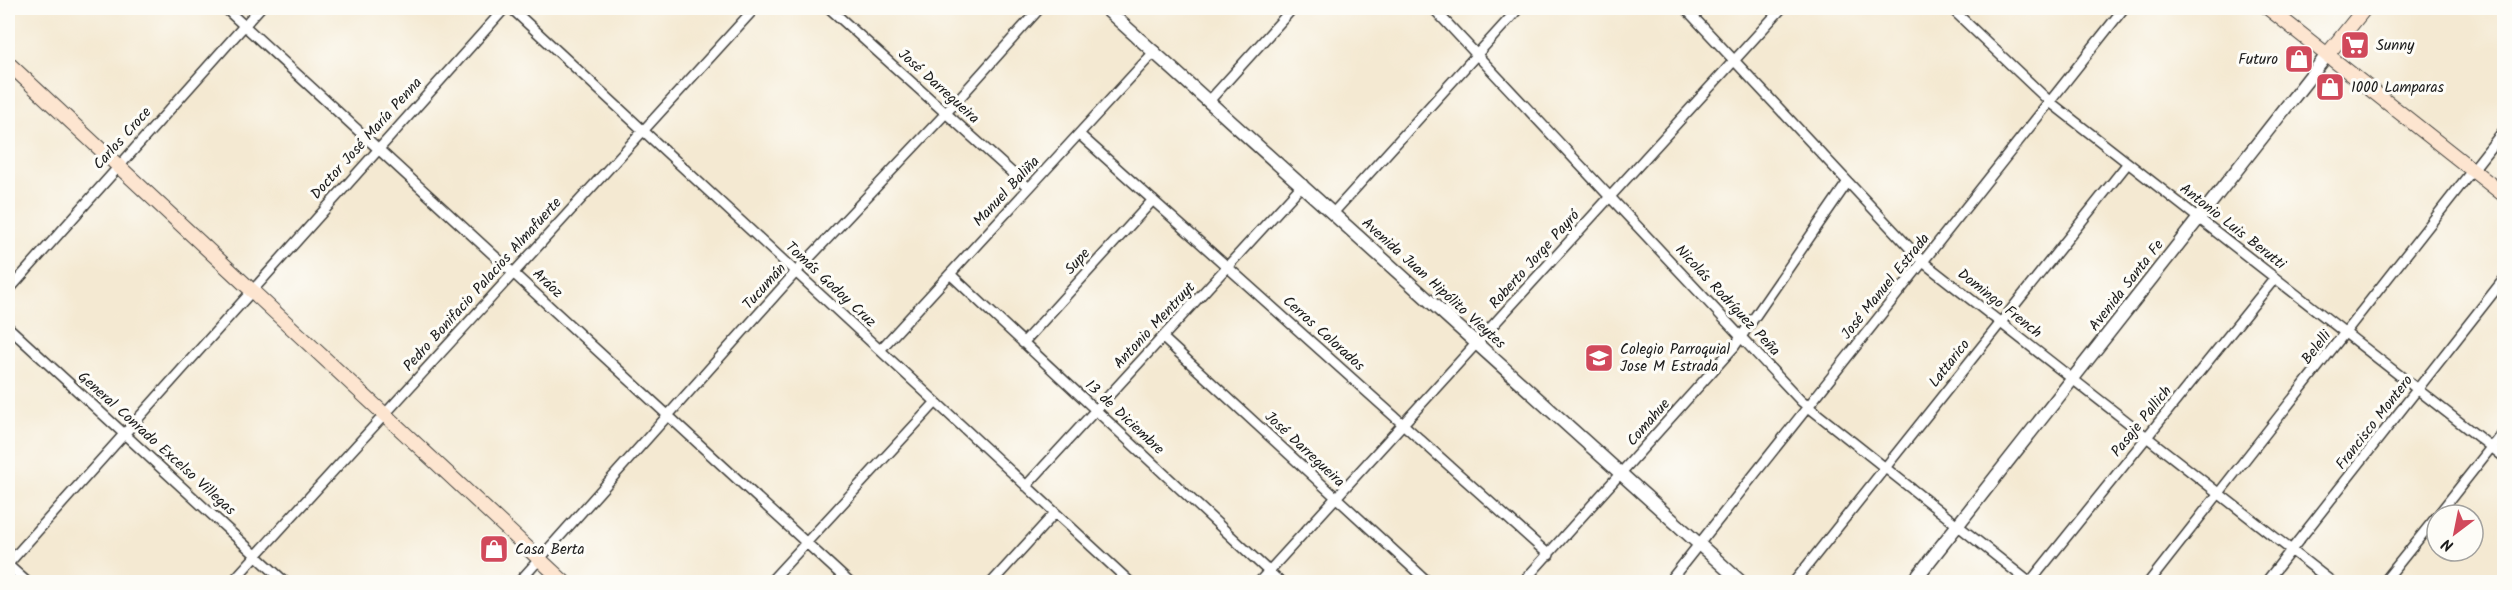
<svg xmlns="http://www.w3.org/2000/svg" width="2512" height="590" viewBox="0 0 2512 590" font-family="Kalam,sans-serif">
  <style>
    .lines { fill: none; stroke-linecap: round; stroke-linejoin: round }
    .minor-casing { stroke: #3c3b37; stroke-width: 12 }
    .tertiary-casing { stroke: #3c3b37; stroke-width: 15 }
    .secondary-casing { stroke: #3c3b37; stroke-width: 16 }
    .minor { stroke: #fff; stroke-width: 9 }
    .tertiary { stroke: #fff; stroke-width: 12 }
    .secondary { stroke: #fde5d0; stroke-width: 14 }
    .labels { text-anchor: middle; stroke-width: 6; stroke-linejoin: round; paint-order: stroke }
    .poi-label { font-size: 15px; fill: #1c1c1c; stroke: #fdfcf7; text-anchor: start }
    .street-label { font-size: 15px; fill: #1c1c1c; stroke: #fdfcf7 }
  </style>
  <rect width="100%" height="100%" fill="#fdfcf7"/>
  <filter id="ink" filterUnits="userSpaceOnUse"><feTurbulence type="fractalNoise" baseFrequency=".0167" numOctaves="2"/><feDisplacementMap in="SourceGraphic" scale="12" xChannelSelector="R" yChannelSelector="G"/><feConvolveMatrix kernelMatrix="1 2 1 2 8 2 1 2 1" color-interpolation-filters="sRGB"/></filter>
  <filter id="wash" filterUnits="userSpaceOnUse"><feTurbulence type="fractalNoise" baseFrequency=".008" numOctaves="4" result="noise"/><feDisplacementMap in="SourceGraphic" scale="24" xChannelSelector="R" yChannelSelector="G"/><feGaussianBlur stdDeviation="1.35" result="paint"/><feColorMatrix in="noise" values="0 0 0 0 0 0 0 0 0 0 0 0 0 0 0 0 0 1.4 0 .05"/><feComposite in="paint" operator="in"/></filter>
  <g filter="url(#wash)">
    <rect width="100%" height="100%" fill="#f4e9d2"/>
  </g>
  <g filter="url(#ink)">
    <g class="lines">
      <!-- minor casing -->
      <g class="minor-casing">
        <path id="minor" d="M 225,8 L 849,582
          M 511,8 L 1130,582
          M 829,8 L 1029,188
          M 1433,8 L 1801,401 L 2029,582
          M 1685,8 L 1923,262 L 2332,582
          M 1951,8 L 2050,102 L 2504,457
          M 1210,100 L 1293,8
          M 1079,134 L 1549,555
          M 1334,212 L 1519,8
          M 950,274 L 1280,582
          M 8,291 L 260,8
          M 8,327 L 285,582
          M 1163,338 L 1428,582
          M 1023,343 L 1153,200
          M 880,350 L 1155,51
          M 1026,486 L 1303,184
          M 2438,515 L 2504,431
          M 8,564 L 505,8
          M 8,565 L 27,582
          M 232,582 L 755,8
          M 519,582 L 796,272 L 946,113 L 1040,8
          M 770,582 L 936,402
          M 992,582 L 1055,513
          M 1259,582 L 1782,8
          M 1523,582 L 1734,347 L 1847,183
          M 1669,582 L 2124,8
          M 1794,582 L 2128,163
          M 2030,582 L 2275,278
          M 2149,582 L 2504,130
          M 2266,582 L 2504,279
          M 2384,582 L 2437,516"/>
      </g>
      <!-- tertiary casing -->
      <g class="tertiary-casing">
        <path id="tertiary" d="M 1105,8 L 1741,582
          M 1913,582 L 2327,55"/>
      </g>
      <!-- secondary casing -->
      <g class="secondary-casing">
        <path id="secondary" d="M 2268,8 L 2504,195
          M 2327,55 L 2365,8
          M 8,63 L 564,582"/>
      </g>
      <!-- minor -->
      <use href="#minor" class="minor"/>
      <!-- tertiary -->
      <use href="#tertiary" class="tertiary"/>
      <!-- secondary -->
      <use href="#secondary" class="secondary"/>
    </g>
  </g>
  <!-- icons -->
  <defs>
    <g id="supermarket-square" transform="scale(1.5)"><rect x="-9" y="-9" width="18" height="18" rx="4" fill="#d1495b" stroke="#fdfcf7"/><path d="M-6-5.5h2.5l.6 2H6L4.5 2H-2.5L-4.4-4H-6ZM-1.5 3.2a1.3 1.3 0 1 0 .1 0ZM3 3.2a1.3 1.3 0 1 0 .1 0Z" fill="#fff"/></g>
    <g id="shop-square" transform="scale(1.5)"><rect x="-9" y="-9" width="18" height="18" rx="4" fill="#d1495b" stroke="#fdfcf7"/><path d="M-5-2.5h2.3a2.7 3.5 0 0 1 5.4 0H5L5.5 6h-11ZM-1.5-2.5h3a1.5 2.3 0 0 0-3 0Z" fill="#fff"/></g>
    <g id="university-square" transform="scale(1.5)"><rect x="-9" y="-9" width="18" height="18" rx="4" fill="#d1495b" stroke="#fdfcf7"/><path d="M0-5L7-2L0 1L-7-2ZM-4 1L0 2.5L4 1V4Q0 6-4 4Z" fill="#fff"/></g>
  </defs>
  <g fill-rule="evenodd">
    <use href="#supermarket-square" x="2355" y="45"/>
    <use href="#shop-square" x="2299" y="59"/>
    <use href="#shop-square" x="2330" y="87"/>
    <use href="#university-square" x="1599" y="358"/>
    <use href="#shop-square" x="494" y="549"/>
  </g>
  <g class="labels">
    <!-- poi labels -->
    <g class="poi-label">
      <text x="2376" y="50">Sunny</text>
      <text x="2278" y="64" text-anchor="end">Futuro</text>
      <text x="2351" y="92">1000 Lamparas</text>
      <text x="1620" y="354">Colegio Parroquial<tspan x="1620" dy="17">Jose M Estrada</tspan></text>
      <text x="515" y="554">Casa Berta</text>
    </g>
    <!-- street labels -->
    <g class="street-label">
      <text transform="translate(939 86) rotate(42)" y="5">José Darregueira</text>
      <text transform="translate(122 138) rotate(-48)" y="5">Carlos Croce</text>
      <text transform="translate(366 138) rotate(-48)" y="5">Doctor José María Penna</text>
      <text transform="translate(1006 191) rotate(-47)" y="5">Manuel Baliña</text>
      <text transform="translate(2233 226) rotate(38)" y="5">Antonio Luis Berutti</text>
      <text transform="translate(1534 259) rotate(-48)" y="5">Roberto Jorge Payró</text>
      <text transform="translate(1077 261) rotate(-48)" y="5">Supe</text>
      <text transform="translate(548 283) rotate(43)" y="5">Aráoz</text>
      <text transform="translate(1434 283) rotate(42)" y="5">Avenida Juan Hipólito Vieytes</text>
      <text transform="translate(482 284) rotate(-48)" y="5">Pedro Bonifacio Palacios Almafuerte</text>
      <text transform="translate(831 284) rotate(43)" y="5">Tomás Godoy Cruz</text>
      <text transform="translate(2126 285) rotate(-52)" y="5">Avenida Santa Fe</text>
      <text transform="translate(764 286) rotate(-48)" y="5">Tucumán</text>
      <text transform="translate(1885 286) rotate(-51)" y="5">José Manuel Estrada</text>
      <text transform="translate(1728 300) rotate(47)" y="5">Nicolás Rodríguez Peña</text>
      <text transform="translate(2000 303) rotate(38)" y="5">Domingo French</text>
      <text transform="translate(1154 325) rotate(-47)" y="5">Antonio Mentruyt</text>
      <text transform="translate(1324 333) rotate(42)" y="5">Cerros Colorados</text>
      <text transform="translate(2316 347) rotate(-52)" y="5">Belelli</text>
      <text transform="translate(1949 363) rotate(-52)" y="5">Lattarico</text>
      <text transform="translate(1125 417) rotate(43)" y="5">13 de Diciembre</text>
      <text transform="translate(2141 421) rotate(-51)" y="5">Pasaje Pallich</text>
      <text transform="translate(1648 422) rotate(-49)" y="5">Comahue</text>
      <text transform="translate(2374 422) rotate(-52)" y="5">Francisco Montero</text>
      <text transform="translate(157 443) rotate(42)" y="5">General Conrado Excelso Villegas</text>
      <text transform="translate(1305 449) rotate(43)" y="5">José Darregueira</text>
    </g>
  </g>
  <!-- margin -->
  <rect width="2512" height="590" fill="none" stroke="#fdfcf7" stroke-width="30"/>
  <!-- north arrow -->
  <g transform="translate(2455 533) rotate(212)"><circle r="28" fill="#fdfcf7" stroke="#a3a29f" stroke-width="1.5"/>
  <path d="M0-4.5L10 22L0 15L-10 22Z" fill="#d1495b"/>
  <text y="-9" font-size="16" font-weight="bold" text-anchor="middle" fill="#1c1c1c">N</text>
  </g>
</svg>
